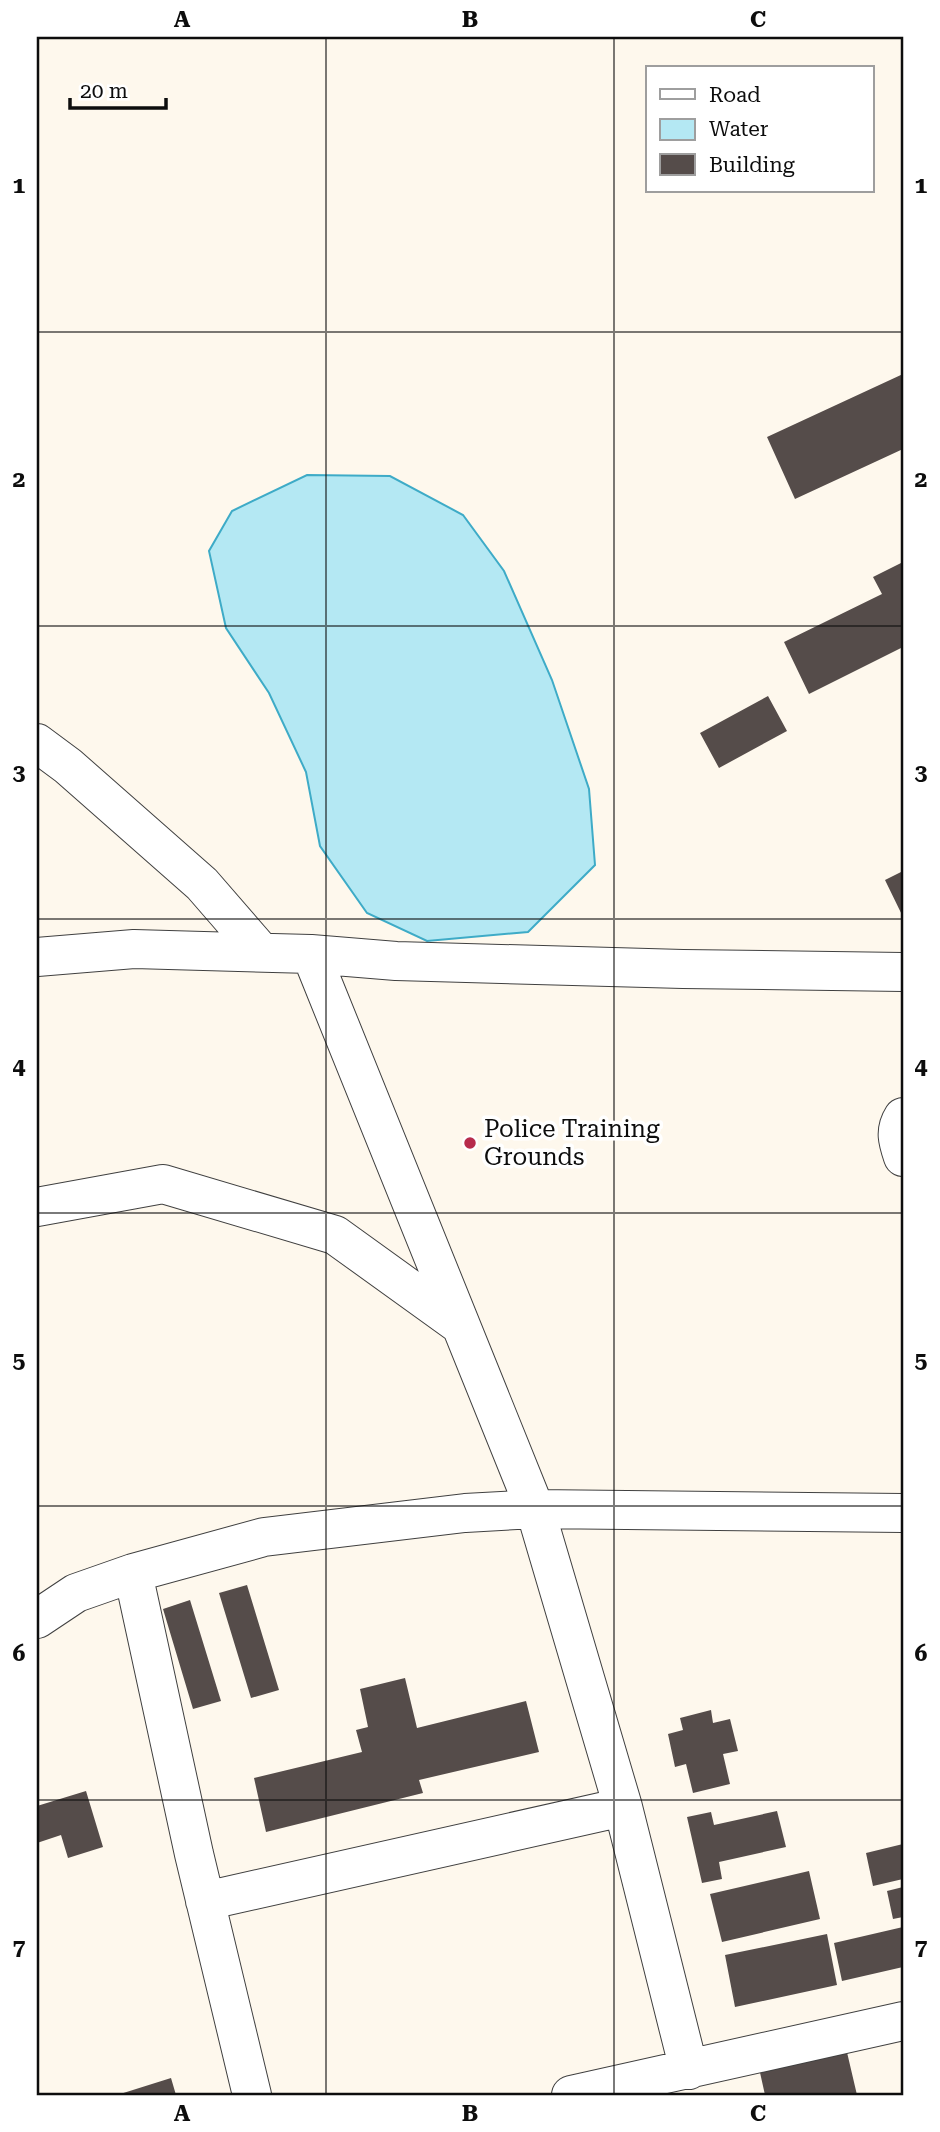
<svg xmlns="http://www.w3.org/2000/svg" width="940" height="2132" viewBox="0 0 940 2132" font-family="'Roboto Serif',serif">
  <style>
    .water { fill: #b4e8f3; stroke: #3eabc7; stroke-width: 2 }
    .building { fill: #554c4a }
    .lines { fill: none; stroke-linecap: round; stroke-linejoin: round }
    .minor-casing { stroke: #404040; stroke-width: 40 }
    .minor { stroke: #fff; stroke-width: 38 }
    .grid { fill: none; stroke: #0d0d0d; stroke-width: 2; stroke-opacity: 0.55 }
    .poi-dot { fill: #b72b4c; stroke: #fff; stroke-width: 2.5 }
    .labels { text-anchor: middle; stroke-width: 7; stroke-linejoin: round; paint-order: stroke }
    .poi-label { font-size: 24px; fill: #0d0d0d; stroke: #fff; text-anchor: start }
    .neatline { fill: none; stroke: #0d0d0d; stroke-width: 2.5 }
    .grid-label { font-size: 23px; text-anchor: middle; font-weight: bold; fill: #0d0d0d }
  </style>
  <rect width="100%" height="100%" fill="#fef8ed"/>
  <!-- water -->
  <path class="water" d="M 307,475 L 390,476 L 463,515 L 504,571 L 552,680 L 589,789 L 595,865 L 528,932 L 427,941 L 367,913 L 320,846 L 306,772 L 269,693 L 226,628 L 209,551 L 232,511 Z"/>
  <!-- building -->
  <path class="building" d="M 903,374 L 903,449 L 795,499 L 767,437 Z
    M 903,562 L 903,647 L 809,694 L 784,642 L 882,594 L 873,577 Z
    M 768,696 L 787,731 L 719,768 L 700,733 Z
    M 903,871 L 903,917 L 885,880 Z
    M 247,1585 L 279,1690 L 251,1698 L 219,1593 Z
    M 190,1600 L 221,1701 L 193,1709 L 163,1609 Z
    M 405,1678 L 417,1728 L 526,1701 L 539,1752 L 419,1780 L 423,1793 L 266,1832 L 254,1778 L 362,1752 L 356,1730 L 368,1727 L 360,1689 Z
    M 711,1710 L 713,1723 L 730,1719 L 738,1751 L 723,1754 L 730,1784 L 693,1793 L 686,1764 L 675,1767 L 668,1734 L 683,1730 L 680,1718 Z
    M 86,1791 L 103,1847 L 68,1858 L 61,1835 L 37,1843 L 37,1806 Z
    M 777,1811 L 786,1847 L 719,1862 L 722,1879 L 702,1883 L 687,1817 L 711,1812 L 714,1825 Z
    M 903,1844 L 903,1879 L 873,1886 L 866,1853 Z
    M 809,1871 L 820,1919 L 722,1942 L 710,1894 Z
    M 903,1887 L 903,1917 L 893,1919 L 887,1891 Z
    M 903,1927 L 903,1967 L 842,1981 L 834,1943 Z
    M 827,1934 L 837,1985 L 735,2007 L 725,1955 Z
    M 846,2048 L 857,2095 L 765,2095 L 759,2068 Z
    M 171,2078 L 176,2095 L 117,2095 Z"/>
  <g class="lines">
    <!-- minor casing -->
    <g class="minor-casing">
      <path id="minor" d="M 37,743 L 68,766 L 202,884 L 261,952
        M 311,954 L 535,1509 L 623,1807 L 689,2070
        M 37,957 L 134,949 L 311,954 L 396,961 L 683,969 L 903,972
        M 903,1117 C 894,1131 898,1142 903,1157
        M 37,1207 L 163,1184 L 335,1235 L 460,1325
        M 133,1573 L 194,1854 L 252,2095
        M 37,1619 L 76,1593 L 133,1573 L 264,1537 L 465,1513 L 535,1509 L 903,1513
        M 205,1901 L 623,1807
        M 571,2095 L 903,2021"/>
    </g>
    <!-- minor -->
    <use href="#minor" class="minor"/>
  </g>
  <!-- grid -->
  <path class="grid" d="M 326,37 L 326,2095M 614,37 L 614,2095M 37,332 L 903,332M 37,626 L 903,626M 37,919 L 903,919M 37,1213 L 903,1213M 37,1506 L 903,1506M 37,1800 L 903,1800"/>
  <!-- markers -->
  <circle class="poi-dot" cx="470" cy="1143" r="7"/>
  <g class="labels">
    <!-- poi labels -->
    <g class="poi-label">
      <text x="484" y="1137">Police Training<tspan x="484" dy="28">Grounds</tspan></text>
    </g>
  </g>
  <!-- border -->
  <rect width="940" height="2132" fill="none" stroke="#ffffff" stroke-width="77"/>
  <!-- legend -->
  <rect x="646" y="66" width="228" height="126" fill="#ffffff" stroke="#9e9e9e" stroke-width="2"/>
  <rect x="660" y="89" width="35" height="10" fill="#ffffff" stroke="#9e9e9e" stroke-width="2"/>
  <text x="709" y="102" font-size="21" fill="#0d0d0d">Road</text>
  <rect x="660" y="119" width="35" height="21" fill="#b4e8f3" stroke="#9e9e9e" stroke-width="2"/>
  <text x="709" y="136" font-size="21" fill="#0d0d0d">Water</text>
  <rect x="660" y="154" width="35" height="21" fill="#554c4a" stroke="#9e9e9e" stroke-width="2"/>
  <text x="709" y="172" font-size="21" fill="#0d0d0d">Building</text>
  <!-- scale -->
  <path d="M70 98v10h96v-10" fill="none" stroke="#0d0d0d" stroke-width="3.5"/>
  <text x="80" y="98" font-size="21" fill="#0d0d0d" stroke="#ffffff" stroke-width="5" paint-order="stroke">20 m</text>
  <rect x="38" y="38" width="864" height="2056" class="neatline"/>
  <g class="grid-label">
    <text x="182" y="27">A</text>
    <text x="470" y="27">B</text>
    <text x="758" y="27">C</text>
    <text x="19" y="193">1</text>
    <text x="921" y="193">1</text>
    <text x="19" y="487">2</text>
    <text x="921" y="487">2</text>
    <text x="19" y="780">3</text>
    <text x="921" y="780">3</text>
    <text x="19" y="1074">4</text>
    <text x="921" y="1074">4</text>
    <text x="19" y="1368">5</text>
    <text x="921" y="1368">5</text>
    <text x="19" y="1661">6</text>
    <text x="921" y="1661">6</text>
    <text x="19" y="1955">7</text>
    <text x="921" y="1955">7</text>
    <text x="182" y="2121">A</text>
    <text x="470" y="2121">B</text>
    <text x="758" y="2121">C</text>
  </g>
</svg>
